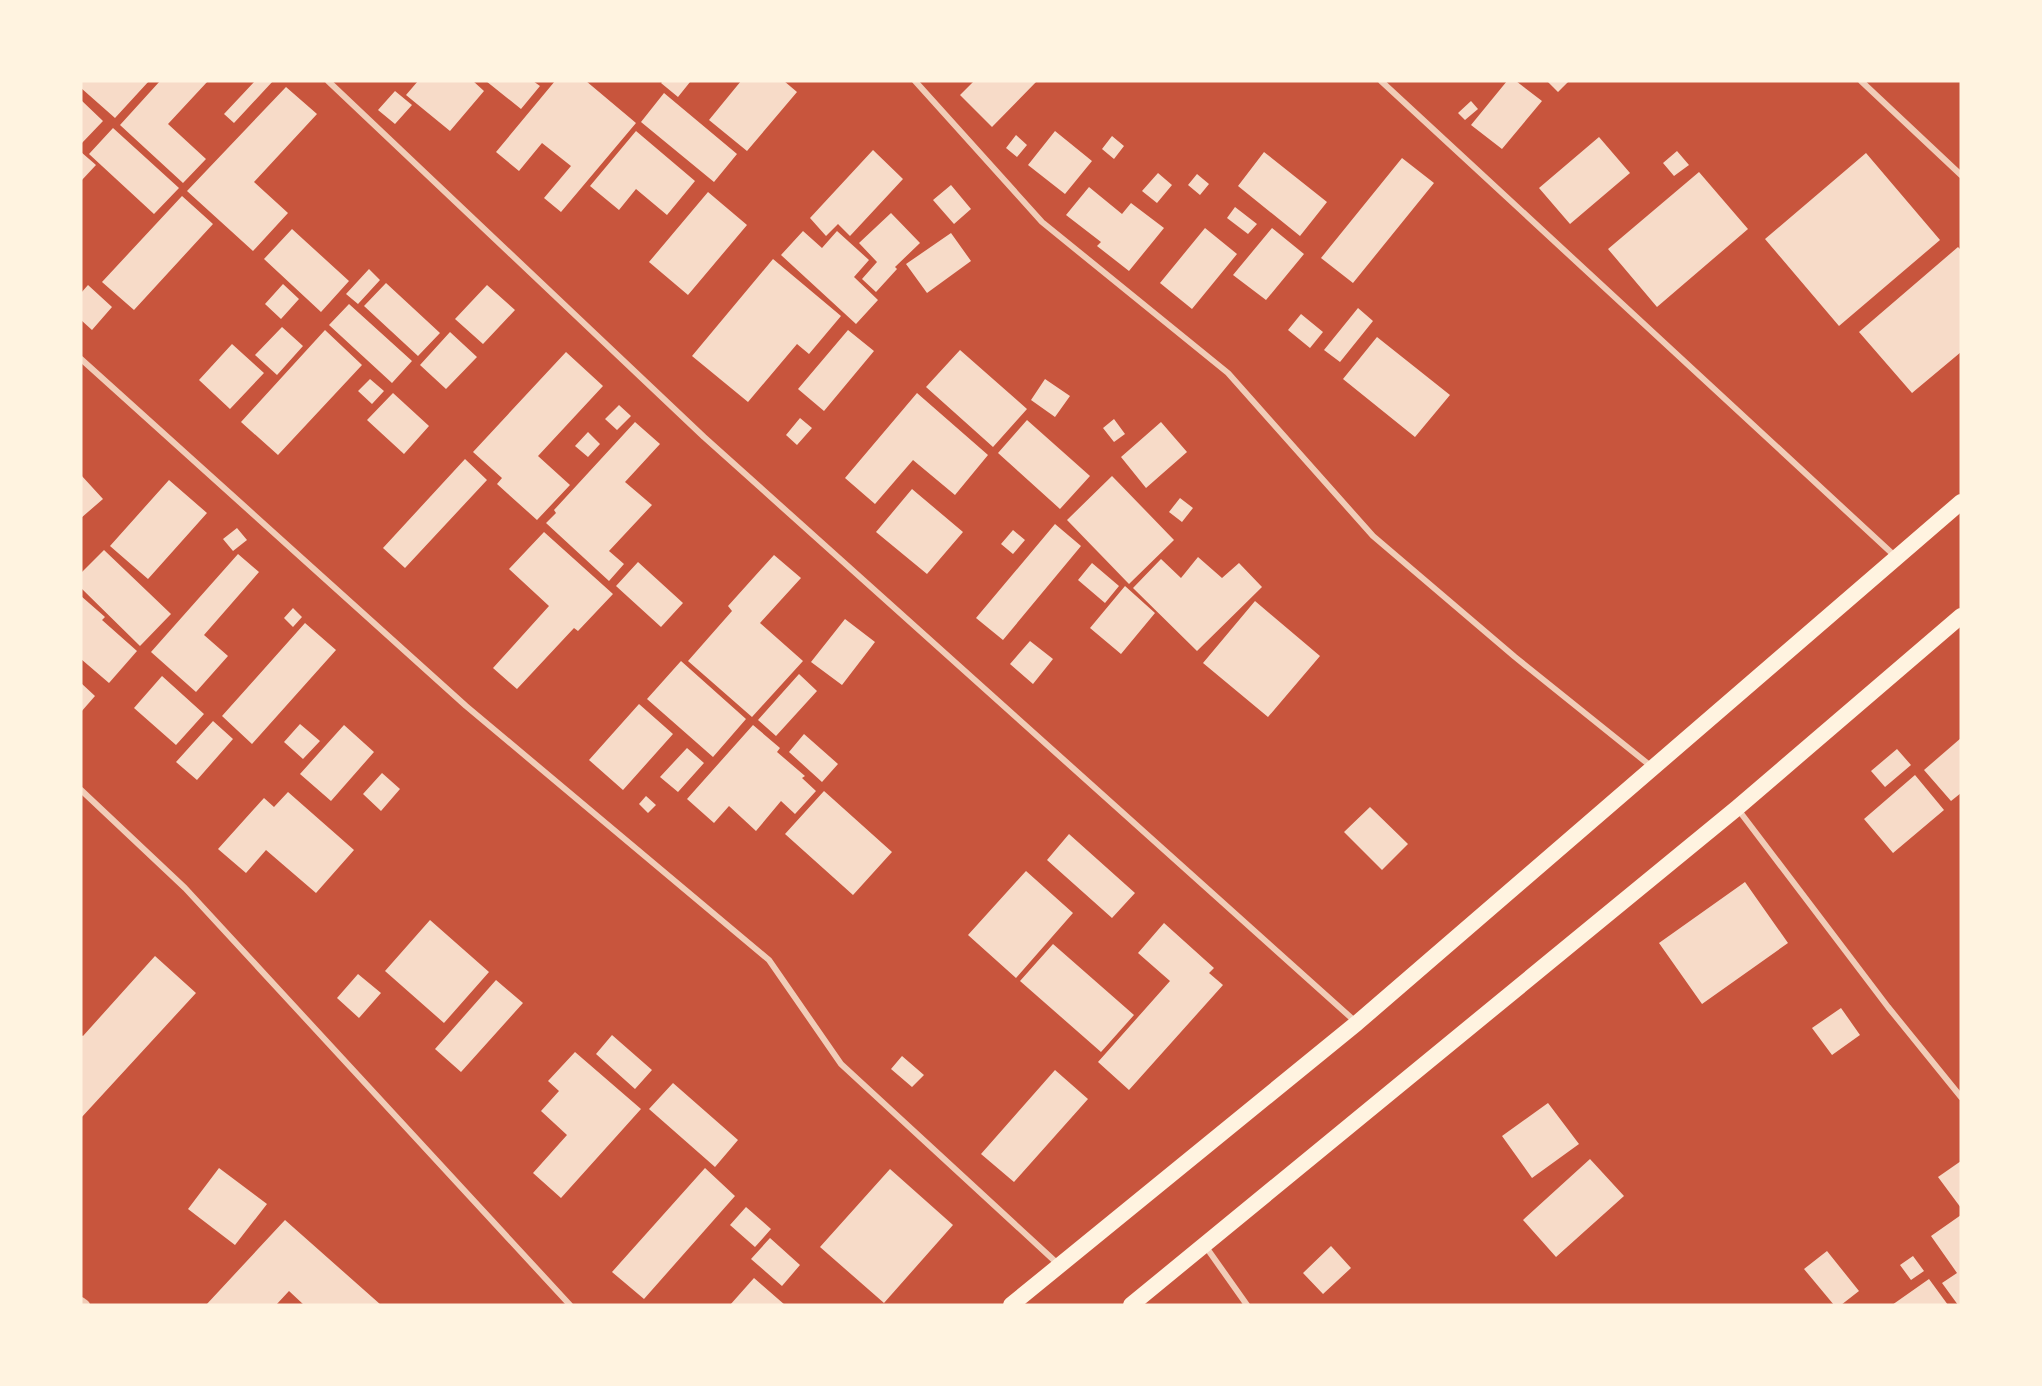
<svg xmlns="http://www.w3.org/2000/svg" width="2042" height="1386" viewBox="0 0 2042 1386" font-family="'Fira Sans',sans-serif">
  <style>
    .building { fill: #f7dbc8 }
    .lines { fill: none; stroke-linecap: round; stroke-linejoin: round }
    .minor { stroke: #f1ccb7; stroke-width: 6 }
    .tertiary { stroke: #f1ccb7; stroke-width: 10 }
    .trunk { stroke: #fff3e0; stroke-width: 16 }
  </style>
  <rect width="100%" height="100%" fill="#c8553d"/>
  <!-- building -->
  <path class="building" d="M 81,81 L 149,81 L 115,118 L 81,88 Z
    M 160,81 L 208,81 L 168,124 L 206,159 L 183,183 L 120,125 Z
    M 255,81 L 273,81 L 234,123 L 224,114 Z
    M 418,81 L 473,81 L 484,91 L 450,131 L 406,95 Z
    M 486,81 L 533,81 L 540,86 L 521,109 Z
    M 555,81 L 586,81 L 636,123 L 561,212 L 544,198 L 571,166 L 542,143 L 519,171 L 496,152 Z
    M 663,81 L 689,81 L 690,82 L 678,97 L 661,83 Z
    M 741,81 L 784,81 L 797,92 L 747,151 L 709,120 Z
    M 974,81 L 1037,81 L 992,127 L 960,95 Z
    M 1507,81 L 1516,81 L 1542,101 L 1502,149 L 1471,125 Z
    M 1547,81 L 1569,81 L 1558,92 Z
    M 286,87 L 317,114 L 254,182 L 288,213 L 253,251 L 187,191 Z
    M 395,91 L 412,105 L 395,124 L 378,110 Z
    M 664,93 L 737,154 L 714,182 L 641,122 Z
    M 81,100 L 103,121 L 81,144 Z
    M 1471,101 L 1478,109 L 1465,120 L 1458,113 Z
    M 113,128 L 179,188 L 154,214 L 89,154 Z
    M 636,131 L 695,181 L 667,215 L 636,189 L 619,210 L 590,186 Z
    M 1055,131 L 1092,161 L 1065,194 L 1028,165 Z
    M 1016,135 L 1027,145 L 1017,157 L 1006,148 Z
    M 1112,136 L 1124,146 L 1114,159 L 1102,149 Z
    M 1599,137 L 1630,173 L 1570,224 L 1539,188 Z
    M 873,150 L 903,179 L 850,236 L 838,224 L 826,236 L 810,218 Z
    M 1677,151 L 1689,165 L 1674,176 L 1663,163 Z
    M 81,152 L 96,165 L 81,181 Z
    M 1264,152 L 1327,202 L 1300,236 L 1238,186 Z
    M 1866,153 L 1940,240 L 1839,326 L 1765,239 Z
    M 1402,158 L 1434,183 L 1353,283 L 1321,258 Z
    M 1699,172 L 1748,229 L 1657,307 L 1608,249 Z
    M 1158,173 L 1172,185 L 1157,203 L 1142,191 Z
    M 1197,174 L 1209,184 L 1200,195 L 1188,185 Z
    M 951,185 L 971,209 L 954,224 L 933,200 Z
    M 1089,187 L 1122,214 L 1131,203 L 1164,228 L 1129,271 L 1097,246 L 1101,242 L 1066,215 Z
    M 708,192 L 747,225 L 688,295 L 649,262 Z
    M 182,196 L 213,224 L 134,310 L 102,282 Z
    M 1235,207 L 1257,224 L 1248,234 L 1227,218 Z
    M 891,213 L 920,243 L 895,267 L 897,269 L 876,292 L 862,279 L 877,262 L 859,243 Z
    M 1205,228 L 1237,254 L 1192,309 L 1160,283 Z
    M 1272,228 L 1304,254 L 1266,300 L 1233,275 Z
    M 292,229 L 349,281 L 321,312 L 264,259 Z
    M 803,231 L 822,248 L 837,231 L 869,260 L 854,277 L 878,300 L 856,324 L 781,255 Z
    M 951,233 L 971,261 L 927,293 L 906,264 Z
    M 1958,247 L 1961,250 L 1961,352 L 1912,393 L 1859,332 Z
    M 773,259 L 841,316 L 809,354 L 797,344 L 748,402 L 692,356 Z
    M 369,269 L 380,280 L 358,304 L 346,294 Z
    M 386,283 L 440,333 L 418,356 L 364,306 Z
    M 283,284 L 299,299 L 281,319 L 265,304 Z
    M 88,285 L 112,307 L 92,330 L 81,320 L 81,293 Z
    M 487,285 L 515,310 L 483,344 L 455,319 Z
    M 349,304 L 412,361 L 392,383 L 329,325 Z
    M 1358,308 L 1373,321 L 1340,362 L 1324,350 Z
    M 1301,314 L 1323,332 L 1310,348 L 1288,330 Z
    M 282,327 L 303,346 L 277,375 L 255,355 Z
    M 325,330 L 362,365 L 278,455 L 241,422 Z
    M 848,330 L 874,351 L 824,411 L 798,389 Z
    M 450,332 L 477,357 L 446,389 L 420,365 Z
    M 1377,337 L 1450,395 L 1415,437 L 1343,379 Z
    M 232,344 L 264,373 L 230,409 L 199,380 Z
    M 960,350 L 1027,409 L 993,447 L 926,387 Z
    M 566,352 L 603,386 L 538,456 L 570,485 L 537,520 L 497,484 L 502,478 L 473,452 Z
    M 370,379 L 384,391 L 372,404 L 358,391 Z
    M 1045,379 L 1070,396 L 1055,417 L 1031,400 Z
    M 393,393 L 429,426 L 404,454 L 367,420 Z
    M 917,393 L 988,455 L 955,495 L 913,460 L 875,504 L 845,478 Z
    M 619,405 L 631,416 L 617,430 L 605,419 Z
    M 800,418 L 812,428 L 797,445 L 786,435 Z
    M 1114,419 L 1125,434 L 1114,442 L 1103,428 Z
    M 1027,420 L 1090,476 L 1060,509 L 998,453 Z
    M 635,422 L 660,444 L 625,482 L 652,505 L 609,551 L 624,564 L 609,581 L 546,523 L 556,513 L 554,510 Z
    M 1161,422 L 1187,452 L 1146,488 L 1121,457 Z
    M 588,432 L 600,444 L 588,457 L 575,446 Z
    M 465,459 L 487,480 L 405,568 L 383,548 Z
    M 81,475 L 103,499 L 81,518 Z
    M 1112,476 L 1174,540 L 1129,584 L 1067,520 Z
    M 169,480 L 207,513 L 148,579 L 110,546 Z
    M 912,489 L 963,532 L 927,574 L 876,532 Z
    M 1180,498 L 1193,508 L 1182,522 L 1169,512 Z
    M 1055,524 L 1081,546 L 1003,640 L 976,618 Z
    M 237,528 L 247,540 L 233,551 L 223,539 Z
    M 1013,530 L 1025,540 L 1013,554 L 1001,544 Z
    M 544,532 L 613,594 L 578,631 L 574,628 L 517,689 L 493,668 L 549,606 L 509,569 Z
    M 104,550 L 171,614 L 140,646 L 81,588 L 81,573 Z
    M 238,554 L 259,572 L 204,635 L 228,656 L 196,692 L 151,652 Z
    M 774,555 L 801,578 L 760,623 L 803,661 L 752,717 L 688,661 L 732,611 L 728,606 Z
    M 1198,557 L 1222,578 L 1239,563 L 1262,587 L 1197,651 L 1133,588 L 1161,559 L 1181,578 Z
    M 638,562 L 683,603 L 661,627 L 616,586 Z
    M 1092,563 L 1119,586 L 1105,603 L 1078,580 Z
    M 1125,586 L 1155,613 L 1121,654 L 1090,628 Z
    M 81,596 L 105,617 L 102,620 L 137,651 L 109,683 L 81,659 Z
    M 1255,601 L 1320,656 L 1268,717 L 1203,663 Z
    M 293,608 L 302,617 L 293,627 L 284,618 Z
    M 845,619 L 875,642 L 842,685 L 811,662 Z
    M 305,623 L 336,650 L 252,744 L 222,716 Z
    M 1030,641 L 1053,659 L 1033,684 L 1010,664 Z
    M 681,661 L 746,719 L 713,757 L 647,699 Z
    M 799,674 L 817,691 L 776,736 L 758,720 Z
    M 162,676 L 204,714 L 176,745 L 134,708 Z
    M 81,683 L 95,696 L 81,712 Z
    M 639,704 L 673,734 L 623,790 L 589,760 Z
    M 213,721 L 233,739 L 197,780 L 176,762 Z
    M 300,724 L 320,741 L 303,759 L 284,742 Z
    M 344,725 L 374,752 L 331,801 L 300,774 Z
    M 753,725 L 780,748 L 777,752 L 805,776 L 802,778 L 816,791 L 795,814 L 781,801 L 756,831 L 729,806 L 714,823 L 687,799 Z
    M 804,734 L 838,764 L 822,782 L 789,752 Z
    M 1961,738 L 1961,793 L 1951,801 L 1924,770 Z
    M 687,748 L 704,763 L 678,792 L 660,777 Z
    M 1897,749 L 1911,765 L 1885,787 L 1871,771 Z
    M 382,773 L 400,789 L 381,811 L 363,794 Z
    M 1915,775 L 1944,810 L 1893,853 L 1864,819 Z
    M 824,791 L 892,852 L 853,895 L 785,834 Z
    M 288,792 L 354,850 L 316,893 L 266,850 L 246,873 L 218,849 L 264,798 L 274,807 Z
    M 646,796 L 656,805 L 648,813 L 639,804 Z
    M 1370,807 L 1408,844 L 1382,870 L 1344,832 Z
    M 1069,834 L 1135,893 L 1112,918 L 1047,860 Z
    M 1026,871 L 1073,913 L 1016,978 L 968,935 Z
    M 1745,882 L 1788,943 L 1702,1004 L 1659,943 Z
    M 430,920 L 489,972 L 444,1023 L 385,971 Z
    M 1164,923 L 1214,968 L 1209,973 L 1223,985 L 1129,1090 L 1098,1062 L 1170,981 L 1138,953 Z
    M 1053,944 L 1134,1015 L 1101,1052 L 1020,981 Z
    M 155,956 L 196,993 L 81,1118 L 81,1035 L 83,1036 Z
    M 358,974 L 381,993 L 359,1018 L 337,998 Z
    M 496,980 L 523,1003 L 461,1072 L 435,1049 Z
    M 1841,1008 L 1860,1035 L 1832,1055 L 1812,1028 Z
    M 612,1035 L 652,1070 L 635,1089 L 596,1054 Z
    M 575,1052 L 641,1109 L 561,1198 L 533,1173 L 567,1135 L 541,1111 L 559,1091 L 548,1081 Z
    M 902,1056 L 924,1075 L 912,1087 L 891,1069 Z
    M 1055,1070 L 1088,1099 L 1014,1182 L 981,1154 Z
    M 673,1083 L 738,1140 L 715,1167 L 649,1109 Z
    M 1548,1103 L 1579,1144 L 1532,1178 L 1502,1136 Z
    M 1590,1159 L 1624,1196 L 1556,1257 L 1523,1220 Z
    M 1961,1161 L 1961,1208 L 1938,1177 Z
    M 219,1168 L 267,1204 L 235,1245 L 188,1209 Z
    M 705,1168 L 735,1196 L 644,1299 L 612,1272 Z
    M 890,1169 L 953,1225 L 884,1303 L 820,1247 Z
    M 746,1207 L 771,1229 L 755,1247 L 730,1225 Z
    M 1961,1215 L 1961,1305 L 1958,1305 L 1942,1283 L 1957,1273 L 1931,1236 Z
    M 285,1220 L 381,1305 L 304,1305 L 289,1291 L 276,1305 L 206,1305 Z
    M 770,1238 L 800,1265 L 782,1286 L 751,1259 Z
    M 1331,1246 L 1351,1268 L 1323,1294 L 1303,1273 Z
    M 1827,1251 L 1859,1291 L 1841,1305 L 1834,1305 L 1804,1269 Z
    M 1913,1256 L 1924,1271 L 1911,1280 L 1900,1265 Z
    M 754,1278 L 785,1305 L 730,1305 Z
    M 1929,1279 L 1948,1305 L 1892,1305 Z"/>
  <g class="lines">
    <!-- minor -->
    <path class="minor" d="M 328,81 L 704,437 L 1357,1023
      M 915,81 L 1042,222 L 1228,373 L 1373,536 L 1515,657 L 1652,767
      M 1381,81 L 1896,557
      M 1861,81 L 1961,175
      M 81,359 L 466,706 L 769,960 L 841,1064 L 1058,1264
      M 81,790 L 185,888 L 570,1305
      M 1737,808 L 1888,1007 L 1961,1097
      M 1206,1247 L 1247,1305"/>
    <!-- tertiary -->
    <path class="tertiary" d="M 81,1302 L 85,1305"/>
    <!-- trunk -->
    <path class="trunk" d="M 1011,1305 L 1357,1023 L 1961,502
      M 1131,1305 L 1737,808 L 1961,616"/>
  </g>
  <!-- border -->
  <rect width="2042" height="1386" fill="none" stroke="#fff3e0" stroke-width="165"/>
</svg>
